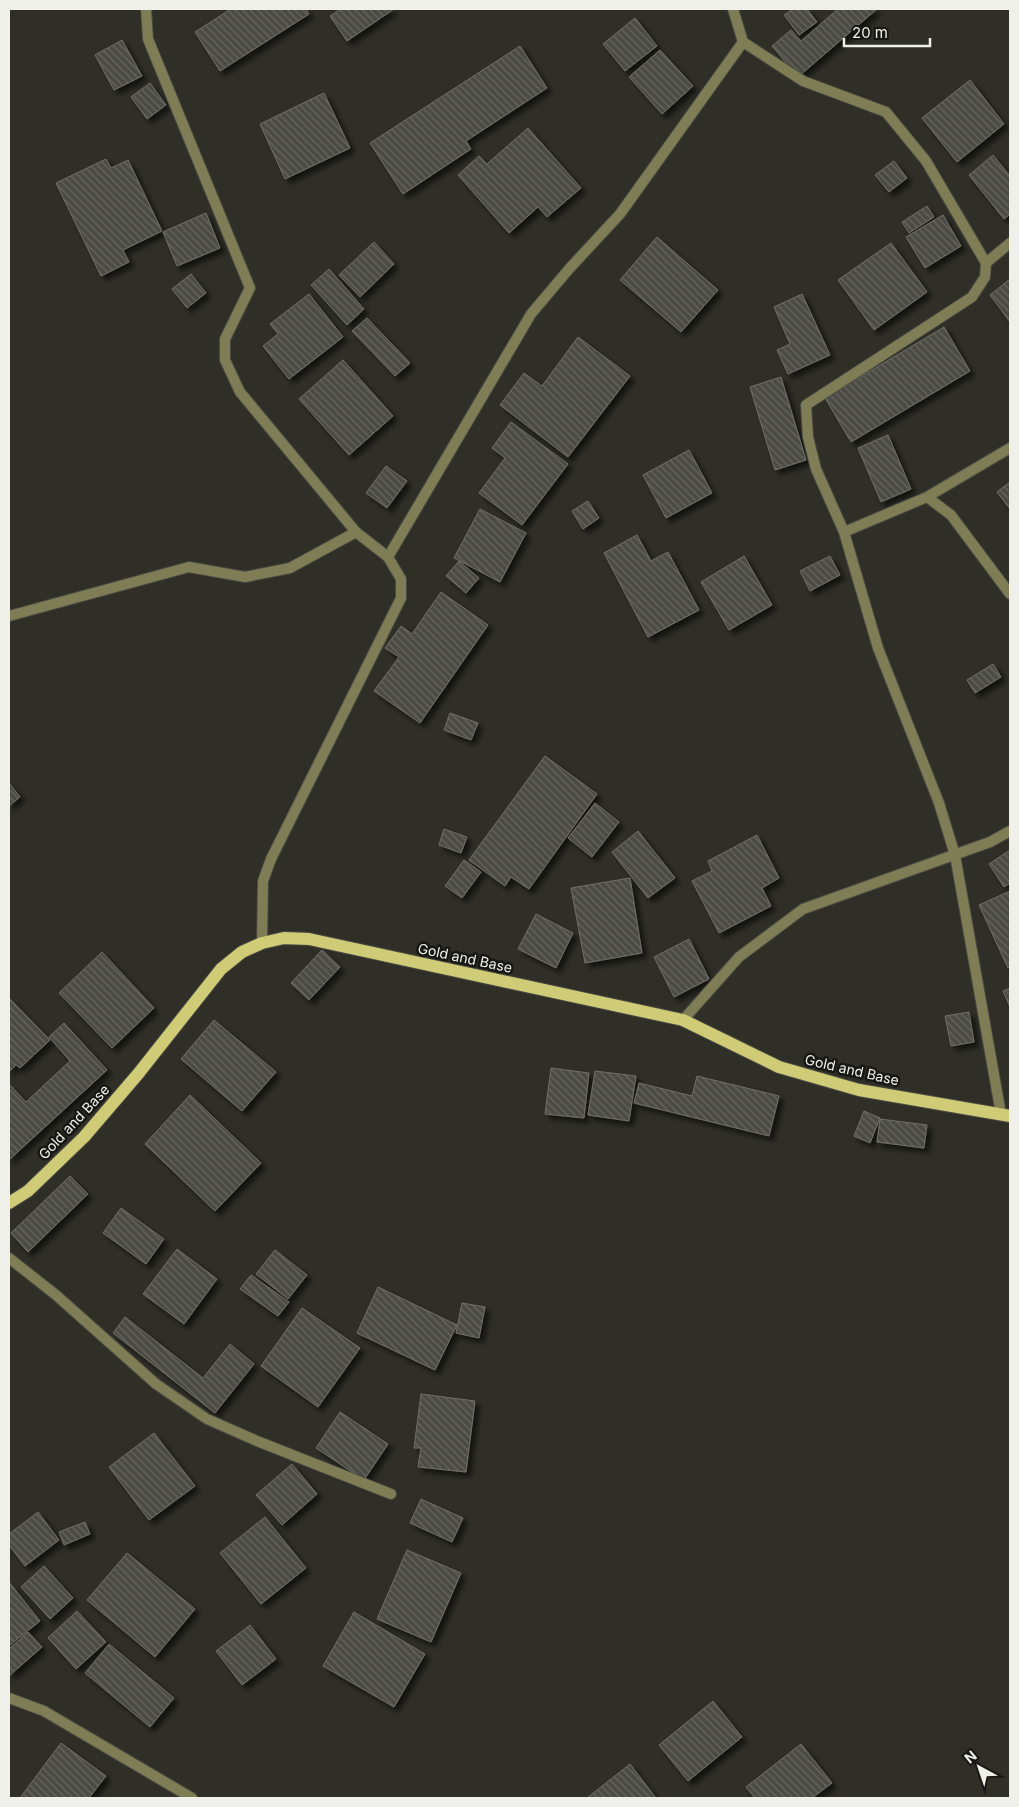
<svg xmlns="http://www.w3.org/2000/svg" width="1019" height="1807" viewBox="0 0 1019 1807" font-family="Inter,sans-serif">
  <style>
    .building { fill: url(#building-back-hatch); stroke: #707068; filter: url(#shadow) }
    .lines { fill: none; stroke-linecap: round; stroke-linejoin: round }
    .street-casing { stroke: #4a4a43; stroke-width: 12 }
    .primary-casing { stroke: #4a4a43; stroke-width: 14 }
    .street { stroke: #7e7d55; stroke-width: 10 }
    .primary { stroke: #cfcb76; stroke-width: 12 }
    .labels { text-anchor: middle; stroke-width: 5; stroke-linejoin: round; paint-order: stroke }
    .street-label { font-size: 14px; fill: #f0f0eb; stroke: #171714 }
  </style>
  <defs>
    <pattern id="building-back-hatch" width="6" height="6" patternUnits="userSpaceOnUse" patternTransform="scale(1.25)"><rect width="6" height="6" fill="#4c4c45"/><path d="M-1 5l2 2M0 0l6 6M5-1l2 2" fill="none" stroke="#666660"/></pattern>
    <filter id="shadow"><feDropShadow dx="4.5" dy="4.5" stdDeviation="2.5" flood-color="#0009"/></filter>
  </defs>
  <rect width="100%" height="100%" fill="#2f2f28"/>
  <!-- building -->
  <path class="building" d="M 231,9 L 306,9 L 309,14 L 220,71 L 195,32 Z
    M 341,9 L 394,9 L 347,41 L 330,16 Z
    M 793,9 L 807,9 L 817,22 L 799,35 L 784,15 Z
    M 838,9 L 877,9 L 798,77 L 772,46 L 791,30 L 801,41 Z
    M 635,18 L 657,46 L 625,71 L 603,44 Z
    M 122,40 L 142,76 L 114,90 L 95,55 Z
    M 520,46 L 547,88 L 466,141 L 471,149 L 403,194 L 370,143 Z
    M 660,50 L 693,86 L 662,114 L 629,77 Z
    M 970,80 L 1004,124 L 957,162 L 922,118 Z
    M 150,83 L 166,105 L 147,119 L 131,97 Z
    M 324,93 L 350,148 L 285,179 L 260,124 Z
    M 528,128 L 581,188 L 547,217 L 538,207 L 509,233 L 458,175 L 479,156 L 487,164 Z
    M 993,155 L 1010,176 L 1010,214 L 1004,219 L 969,175 Z
    M 106,159 L 111,168 L 128,160 L 162,231 L 123,250 L 129,262 L 101,276 L 56,183 Z
    M 894,161 L 907,178 L 889,192 L 875,175 Z
    M 927,206 L 934,217 L 909,233 L 902,222 Z
    M 206,213 L 220,248 L 177,266 L 163,232 Z
    M 943,215 L 961,246 L 925,268 L 906,237 Z
    M 657,237 L 718,290 L 681,332 L 620,280 Z
    M 374,242 L 394,264 L 360,297 L 339,275 Z
    M 891,243 L 927,292 L 874,330 L 838,280 Z
    M 329,269 L 364,309 L 347,325 L 311,285 Z
    M 191,274 L 206,293 L 187,308 L 172,289 Z
    M 1010,279 L 1010,322 L 990,295 Z
    M 309,294 L 343,337 L 289,379 L 263,346 L 278,334 L 270,324 Z
    M 802,294 L 830,355 L 788,374 L 777,350 L 790,344 L 774,307 Z
    M 367,318 L 410,363 L 395,376 L 352,331 Z
    M 944,327 L 970,371 L 851,442 L 825,398 Z
    M 578,337 L 630,376 L 568,457 L 500,405 L 524,373 L 542,386 Z
    M 343,360 L 393,416 L 349,455 L 299,399 Z
    M 781,377 L 806,460 L 775,470 L 750,387 Z
    M 511,422 L 568,464 L 522,525 L 479,493 L 505,458 L 492,448 Z
    M 888,435 L 911,489 L 881,502 L 858,448 Z
    M 689,450 L 712,493 L 666,518 L 643,475 Z
    M 386,466 L 407,481 L 387,508 L 366,493 Z
    M 1010,482 L 1010,509 L 997,492 Z
    M 588,501 L 599,518 L 583,529 L 572,511 Z
    M 480,509 L 526,533 L 500,582 L 454,558 Z
    M 637,535 L 651,561 L 668,552 L 699,610 L 648,637 L 604,553 Z
    M 744,556 L 772,605 L 729,630 L 701,582 Z
    M 830,556 L 840,575 L 810,591 L 800,571 Z
    M 459,561 L 479,578 L 466,593 L 446,576 Z
    M 441,592 L 488,625 L 420,723 L 374,691 L 399,657 L 385,648 L 401,626 L 412,634 Z
    M 993,664 L 1001,677 L 975,693 L 967,680 Z
    M 450,713 L 478,723 L 471,740 L 444,730 Z
    M 545,756 L 597,794 L 529,889 L 511,877 L 505,886 L 469,860 Z
    M 9,783 L 20,797 L 9,806 Z
    M 595,803 L 619,822 L 592,857 L 568,838 Z
    M 444,829 L 467,837 L 461,853 L 439,845 Z
    M 638,831 L 675,878 L 648,898 L 612,852 Z
    M 757,835 L 779,878 L 762,888 L 771,906 L 719,933 L 692,881 L 712,871 L 708,861 Z
    M 1010,850 L 1010,883 L 1004,887 L 989,864 Z
    M 464,860 L 481,872 L 462,898 L 445,886 Z
    M 630,878 L 642,953 L 585,963 L 571,888 Z
    M 1010,891 L 1010,966 L 1008,968 L 979,905 Z
    M 536,914 L 573,933 L 556,968 L 518,949 Z
    M 689,939 L 709,979 L 674,997 L 654,957 Z
    M 322,950 L 340,967 L 309,1000 L 291,983 Z
    M 102,952 L 154,1008 L 112,1048 L 59,993 Z
    M 1010,988 L 1010,1007 L 1003,991 Z
    M 9,998 L 50,1040 L 20,1068 L 16,1065 L 9,1072 Z
    M 969,1012 L 974,1042 L 951,1046 L 945,1016 Z
    M 214,1020 L 276,1072 L 242,1111 L 181,1059 Z
    M 64,1023 L 107,1070 L 9,1160 L 9,1086 L 10,1085 L 26,1102 L 70,1061 L 49,1037 Z
    M 551,1068 L 589,1073 L 584,1118 L 545,1114 Z
    M 595,1071 L 636,1076 L 629,1121 L 588,1115 Z
    M 697,1076 L 779,1096 L 769,1136 L 634,1103 L 639,1083 L 692,1096 Z
    M 190,1095 L 261,1163 L 215,1211 L 145,1144 Z
    M 864,1111 L 880,1118 L 870,1143 L 854,1136 Z
    M 880,1119 L 927,1125 L 924,1148 L 877,1142 Z
    M 70,1176 L 88,1194 L 28,1252 L 11,1233 Z
    M 121,1208 L 164,1239 L 146,1264 L 103,1233 Z
    M 177,1249 L 217,1279 L 184,1324 L 143,1294 Z
    M 275,1250 L 307,1275 L 288,1299 L 256,1274 Z
    M 251,1275 L 289,1302 L 278,1316 L 240,1289 Z
    M 378,1287 L 457,1325 L 435,1370 L 357,1333 Z
    M 462,1303 L 485,1307 L 479,1338 L 456,1333 Z
    M 302,1308 L 360,1348 L 318,1407 L 261,1366 Z
    M 125,1317 L 203,1378 L 230,1344 L 254,1364 L 215,1413 L 113,1333 Z
    M 421,1394 L 475,1401 L 466,1472 L 418,1467 L 421,1448 L 414,1448 Z
    M 340,1412 L 388,1444 L 364,1480 L 316,1448 Z
    M 154,1433 L 195,1486 L 149,1520 L 109,1467 Z
    M 292,1464 L 317,1494 L 282,1525 L 256,1495 Z
    M 421,1499 L 463,1518 L 452,1542 L 410,1523 Z
    M 38,1512 L 59,1540 L 25,1566 L 9,1545 L 9,1534 Z
    M 265,1517 L 306,1568 L 261,1604 L 220,1553 Z
    M 85,1522 L 90,1534 L 64,1545 L 59,1532 Z
    M 407,1550 L 461,1573 L 431,1642 L 377,1619 Z
    M 127,1553 L 195,1609 L 155,1657 L 87,1600 Z
    M 44,1566 L 73,1598 L 50,1619 L 21,1587 Z
    M 9,1582 L 40,1621 L 10,1645 L 9,1644 Z
    M 77,1611 L 106,1642 L 76,1669 L 48,1638 Z
    M 354,1612 L 425,1654 L 394,1707 L 323,1666 Z
    M 250,1625 L 276,1659 L 242,1685 L 216,1651 Z
    M 28,1632 L 42,1647 L 9,1676 L 9,1649 Z
    M 109,1644 L 174,1698 L 150,1727 L 85,1673 Z
    M 713,1701 L 742,1737 L 688,1781 L 659,1745 Z
    M 61,1743 L 106,1776 L 89,1798 L 20,1798 Z
    M 801,1744 L 832,1783 L 812,1798 L 755,1798 L 746,1787 Z
    M 630,1764 L 656,1798 L 587,1798 Z"/>
  <g class="lines">
    <!-- street casing -->
    <g class="street-casing">
      <path id="street" d="M 146,9 L 148,39 L 250,288 L 225,339 L 225,360 L 240,392 L 356,532 L 388,557 L 401,579 L 401,598 L 271,859 L 263,881 L 262,943
        M 743,42 L 803,81 L 886,112 L 926,161 L 986,263 L 985,277 L 972,297 L 806,405 L 808,437 L 816,469 L 844,532 L 878,648 L 939,803 L 955,855 L 1001,1114
        M 986,263 L 1010,243
        M 927,497 L 951,515 L 1010,594
        M 844,532 L 927,497 L 1010,448
        M 388,557 L 531,314 L 569,269 L 620,214 L 743,42 L 733,9
        M 9,616 L 189,567 L 245,577 L 290,568 L 356,532
        M 683,1020 L 739,957 L 803,909 L 990,842 L 1010,831
        M 9,1258 L 56,1295 L 156,1384 L 207,1419 L 257,1441 L 391,1494
        M 9,1698 L 44,1711 L 192,1798"/>
    </g>
    <!-- primary casing -->
    <g class="primary-casing">
      <path id="primary" d="M 9,1203 L 28,1191 L 84,1137 L 138,1074 L 221,969 L 242,952 L 262,943 L 284,938 L 309,939 L 683,1020 L 779,1067 L 859,1090 L 1010,1116"/>
    </g>
    <!-- street -->
    <use href="#street" class="street"/>
    <!-- primary -->
    <use href="#primary" class="primary"/>
  </g>
  <g class="labels">
    <!-- street labels -->
    <g class="street-label">
      <text transform="translate(465 958) rotate(12)" y="5">Gold and Base</text>
      <text transform="translate(852 1070) rotate(13)" y="5">Gold and Base</text>
      <text transform="translate(74 1122) rotate(-47)" y="5">Gold and Base</text>
    </g>
  </g>
  <!-- border -->
  <rect width="1019" height="1807" fill="none" stroke="#f0f0eb" stroke-width="20"/>
  <!-- north arrow -->
  <g transform="translate(979 1767) rotate(320)" stroke="#171714" stroke-width="4" paint-order="stroke">
  <path d="M0-4L9 19L0 12L-9 19Z" fill="#f0f0eb"/>
  <text y="-8" font-size="14" font-weight="bold" text-anchor="middle" fill="#f0f0eb">N</text>
  </g>
  <!-- scale -->
  <path d="M844 38v8h86v-8" fill="none" stroke="#f0f0eb" stroke-width="2.5"/>
  <text x="852" y="38" font-size="15" fill="#f0f0eb" stroke="#171714" stroke-width="4" paint-order="stroke">20 m</text>
</svg>
